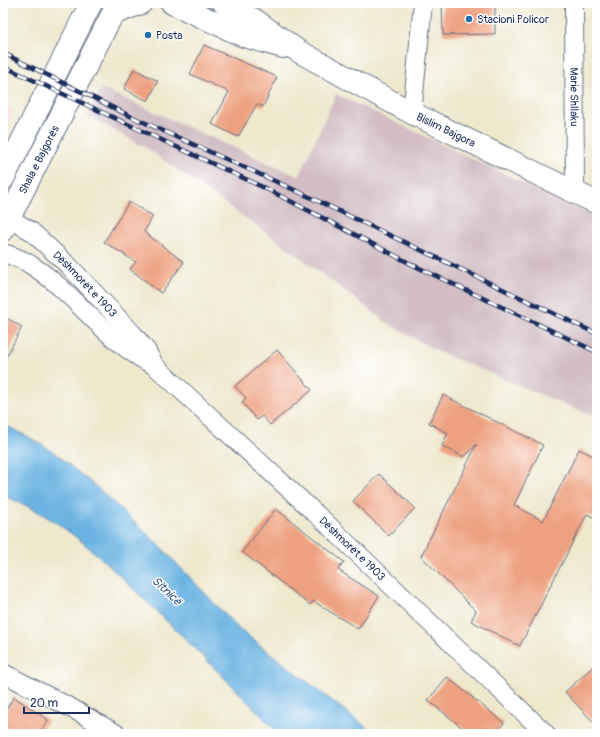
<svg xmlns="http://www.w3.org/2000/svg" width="600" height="737" viewBox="0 0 600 737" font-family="Pangolin,sans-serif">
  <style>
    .built { fill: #f7cfd0 }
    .industrial { fill: #d2bdc5 }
    .water { fill: #6bb3e2; stroke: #4371a0 }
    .building { fill: #eea181 }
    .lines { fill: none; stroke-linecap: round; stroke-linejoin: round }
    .minor-casing { stroke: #657085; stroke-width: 20 }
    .secondary-casing { stroke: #657085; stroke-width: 24 }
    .minor { stroke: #fff; stroke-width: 18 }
    .secondary { stroke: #fff; stroke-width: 22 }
    .rail-casing { stroke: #1b2f5e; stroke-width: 4.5 }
    .rail { stroke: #fff; stroke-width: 3; stroke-dasharray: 9; stroke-linecap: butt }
    .poi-dot { fill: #1f6fb2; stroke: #fff; stroke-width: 1.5 }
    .labels { text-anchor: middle; stroke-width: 3; stroke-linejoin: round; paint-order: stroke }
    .poi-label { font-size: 11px; fill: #1b2f5e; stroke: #fff; text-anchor: start }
    .street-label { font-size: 11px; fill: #1b2f5e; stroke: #fff }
    .water-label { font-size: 12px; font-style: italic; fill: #375d8c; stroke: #fff }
  </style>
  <rect width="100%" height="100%" fill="#fff"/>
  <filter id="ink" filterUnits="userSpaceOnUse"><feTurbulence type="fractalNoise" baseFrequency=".025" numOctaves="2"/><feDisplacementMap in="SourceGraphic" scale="8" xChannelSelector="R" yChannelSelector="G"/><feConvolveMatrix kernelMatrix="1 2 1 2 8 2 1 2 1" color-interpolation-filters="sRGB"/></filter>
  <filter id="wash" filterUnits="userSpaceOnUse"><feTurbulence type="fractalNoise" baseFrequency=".012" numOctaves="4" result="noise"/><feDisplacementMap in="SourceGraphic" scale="16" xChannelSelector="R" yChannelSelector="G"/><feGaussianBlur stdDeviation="0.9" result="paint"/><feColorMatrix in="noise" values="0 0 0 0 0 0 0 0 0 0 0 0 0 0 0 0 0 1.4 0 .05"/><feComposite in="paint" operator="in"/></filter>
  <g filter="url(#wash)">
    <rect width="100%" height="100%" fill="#eee8cd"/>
    <!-- built -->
    <path class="built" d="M 3,107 L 13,111 L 3,132 Z"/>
    <!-- industrial -->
    <path class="industrial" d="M 101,88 L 299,177 L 336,94 L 597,218 L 597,418 L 432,349 L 386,322 L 285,246 L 145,147 L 87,116 Z"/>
    <!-- water -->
    <path class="water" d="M 3,424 L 34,440 L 55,453 L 100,490 L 159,545 L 239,629 L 375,734 L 279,734 C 238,691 196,649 152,607 C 107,564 64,517 3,496 Z"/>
    <g id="blocks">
      <!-- building -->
      <path class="building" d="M 442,3 L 495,3 L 495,34 L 443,35 Z
        M 204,45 L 277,77 L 263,107 L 257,104 L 238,137 L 212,124 L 229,92 L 190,74 Z
        M 134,69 L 158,81 L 148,101 L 124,89 Z
        M 129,202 L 153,216 L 144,232 L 184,262 L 161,293 L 130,269 L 136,262 L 104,242 Z
        M 3,316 L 22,327 L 3,363 Z
        M 277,350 L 312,390 L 270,425 L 262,416 L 257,420 L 242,402 L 246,398 L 235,386 Z
        M 443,395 L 543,445 L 514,505 L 543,521 L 579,449 L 597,458 L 597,519 L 587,514 L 520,646 L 471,621 L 476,611 L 421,556 L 477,444 L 464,457 L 442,446 L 448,433 L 429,423 Z
        M 379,474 L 415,508 L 389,536 L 353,501 Z
        M 276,509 L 344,562 L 338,570 L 379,596 L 358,629 L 313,601 L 310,605 L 242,552 Z
        M 597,663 L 597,726 L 565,692 Z
        M 447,677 L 504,723 L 495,734 L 470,734 L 428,700 Z
        M 14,697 L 48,720 L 39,734 L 12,734 L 3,728 L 3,714 Z"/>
    </g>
  </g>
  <g filter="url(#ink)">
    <use href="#blocks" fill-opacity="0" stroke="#657085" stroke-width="1"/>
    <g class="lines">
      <!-- minor casing -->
      <g class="minor-casing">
        <g id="minor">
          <path id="s1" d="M 574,3 L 575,191"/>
          <path d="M 412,113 L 423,3"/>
          <path id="s2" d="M 3,215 L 31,231 L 69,266 L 134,335 L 146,350 L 155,366"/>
          <path id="s3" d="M 3,253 C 12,256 23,259 31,265 C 77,294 105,342 155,366 L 326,523 L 546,734"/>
          <path d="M 3,673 L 73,709 L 117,734"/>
        </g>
      </g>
      <!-- secondary casing -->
      <g class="secondary-casing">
        <g id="secondary">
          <path d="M 172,3 L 244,36 L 283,47"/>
          <path id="s4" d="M 224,3 L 256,21 L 298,51 L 412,113 L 597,203"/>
          <path d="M 113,14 L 141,3"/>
          <path d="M 3,179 L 91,3"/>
          <path id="s5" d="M 3,230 L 118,3"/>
        </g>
      </g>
      <!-- minor -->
      <use href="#minor" class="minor"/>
      <!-- secondary -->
      <use href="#secondary" class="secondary"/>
      <!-- rail casing -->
      <g class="rail-casing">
        <path id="rail" d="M 3,53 L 128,115 L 299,192 L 597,334
          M 3,66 L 271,191 L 415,266 L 597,352"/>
      </g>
      <!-- rail -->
      <use href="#rail" class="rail"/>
    </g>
  </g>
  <!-- markers -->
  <g class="poi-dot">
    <circle cx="469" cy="19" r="4"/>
    <circle cx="148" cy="35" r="4"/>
  </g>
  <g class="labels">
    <!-- poi labels -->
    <g class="poi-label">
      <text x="477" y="23">Stacioni Policor</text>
      <text x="156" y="39">Posta</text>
    </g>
    <!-- street labels -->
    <g class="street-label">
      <text dy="4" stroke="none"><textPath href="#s1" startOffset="94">Marie Shllaku</textPath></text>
      <text dy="4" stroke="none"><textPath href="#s4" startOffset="256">Bislim Bajgora</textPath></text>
      <text dy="4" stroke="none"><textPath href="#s5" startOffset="79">Shala e Bajgorës</textPath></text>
      <text dy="4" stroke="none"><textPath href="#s2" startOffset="108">Dëshmorët e 1903</textPath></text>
      <text dy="4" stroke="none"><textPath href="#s3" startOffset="460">Dëshmorët e 1903</textPath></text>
    </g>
    <!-- water labels -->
    <g class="water-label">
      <text transform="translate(167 591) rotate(43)" y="4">Sitnicë</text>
    </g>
  </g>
  <!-- margin -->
  <rect width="600" height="737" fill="none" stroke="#fff" stroke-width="16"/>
  <!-- scale -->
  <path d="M24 707v6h65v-6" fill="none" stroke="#1b2f5e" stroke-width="2"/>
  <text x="30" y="707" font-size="12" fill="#1b2f5e" stroke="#ffffff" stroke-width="3" paint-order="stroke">20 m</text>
</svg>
